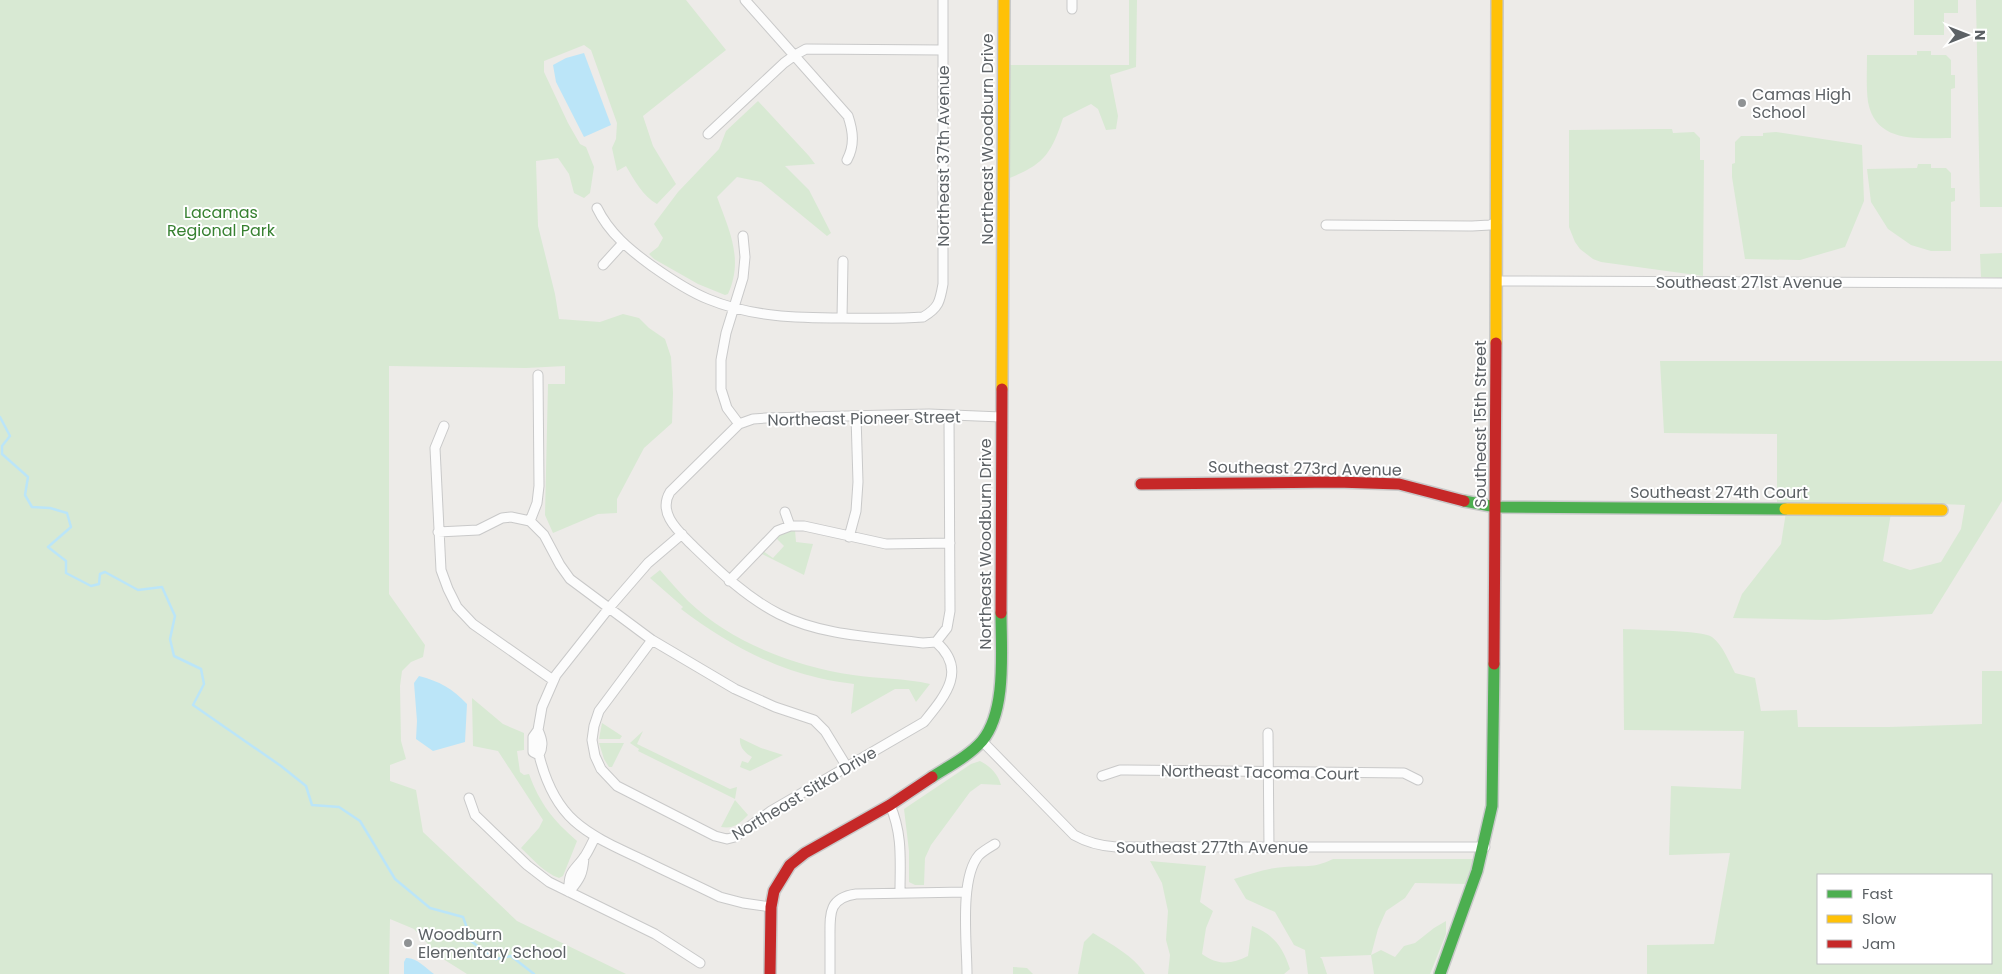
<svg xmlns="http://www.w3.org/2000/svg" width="2002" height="974" viewBox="0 0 2002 974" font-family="Poppins,sans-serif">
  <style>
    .green { fill: #d8e9d3; fill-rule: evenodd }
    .water { fill: #bbe5f8 }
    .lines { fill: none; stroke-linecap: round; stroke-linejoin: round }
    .stream { stroke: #bbe5f8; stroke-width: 2.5 }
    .street-casing { stroke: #c9c9c9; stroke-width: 11 }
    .fast-casing { stroke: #c8c9c9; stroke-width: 14 }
    .slow-casing { stroke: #c8c9c9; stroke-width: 14 }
    .jam-casing { stroke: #c8c9c9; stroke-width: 14 }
    .street { stroke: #fcfcfc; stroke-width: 9 }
    .fast { stroke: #4caf50; stroke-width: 11 }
    .slow { stroke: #ffc107; stroke-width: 11 }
    .jam { stroke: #c62828; stroke-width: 11 }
    .poi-dot { fill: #8f9294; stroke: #fff; stroke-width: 2 }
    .labels { text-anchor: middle; stroke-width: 4; stroke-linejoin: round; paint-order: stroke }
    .poi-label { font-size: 16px; fill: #5d6266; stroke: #fff; text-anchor: start }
    .street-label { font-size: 16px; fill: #5d6266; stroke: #fff }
    .park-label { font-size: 16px; fill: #378131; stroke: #fff }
  </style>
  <rect width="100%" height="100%" fill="#edebe8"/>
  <!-- green -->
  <path class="green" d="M 0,0 L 686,0 L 726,50 L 643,116 L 653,146 L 676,184 L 657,204 C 643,196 634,180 626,166 L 617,171 L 612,148 L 616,139 L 617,123 L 591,50 L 584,45 L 544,61 L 544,72 L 568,123 L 580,144 L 586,147 L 594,167 L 590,193 L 584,198 L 574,193 L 569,174 L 558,158 L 536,161 L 538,226 L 555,294 L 559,319 L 600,322 L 623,314 L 639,318 L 649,328 L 665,339 L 671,357 L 673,393 L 672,423 L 644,448 L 617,499 L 617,513 L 598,514 L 553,533 L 545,515 L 548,384 L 565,384 L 565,366 L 526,368 L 389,366 L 389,594 L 425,645 L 423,657 L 411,662 L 402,671 L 400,686 L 401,741 L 406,759 L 390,765 L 390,781 L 416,790 L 423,832 L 517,921 L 626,974 L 467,974 L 440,957 L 414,929 L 390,919 L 389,974 L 0,974 Z
    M 1129,0 L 1137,0 L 1136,67 L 1110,75 L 1118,116 L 1116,129 L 1106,130 L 1098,109 L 1091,104 L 1063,118 C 1051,155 1043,165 1007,179 L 1007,65 L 1129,65 Z
    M 1914,0 L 1958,0 L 1958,13 L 1944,13 L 1944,35 L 1914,35 Z
    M 1976,0 L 2002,0 L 2002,207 L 1980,207 Z
    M 1917,51 L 1931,51 L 1931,55 L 1946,55 L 1951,60 L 1951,75 L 1955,75 L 1955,88 L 1951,89 L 1951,138 C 1919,138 1876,144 1868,102 C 1866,87 1867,70 1867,55 L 1917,55 Z
    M 758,101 L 809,156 L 815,164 L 785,166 L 809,190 L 831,233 L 827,236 L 761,182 L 737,177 L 717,197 C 729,230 744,259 728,294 L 725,295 L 698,284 L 654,259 L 649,254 L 658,247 L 663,238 L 654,224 L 678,192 L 719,149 L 726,131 Z
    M 1659,129 L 1672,129 L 1673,133 L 1694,132 L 1700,138 L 1700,160 L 1704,160 L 1703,276 L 1601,262 L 1593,259 L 1580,249 L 1575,242 L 1569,227 L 1569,130 Z
    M 1776,132 L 1862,145 L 1864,201 L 1845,247 L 1800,260 L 1745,259 L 1732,177 L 1732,164 L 1735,163 L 1735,142 L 1741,136 L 1763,136 L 1763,133 Z
    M 1918,164 L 1931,164 L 1931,168 L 1946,168 L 1951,173 L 1951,188 L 1955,188 L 1955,201 L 1951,202 L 1951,251 L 1931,251 L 1911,245 L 1888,229 L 1871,202 L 1867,169 L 1917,168 Z
    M 2002,253 L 2002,278 L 1981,277 L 1980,254 Z
    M 1660,361 L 2002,361 L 2002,501 L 1932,614 L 1826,620 L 1733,618 L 1742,594 L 1781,544 L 1786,512 L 1891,513 L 1883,561 L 1910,570 L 1941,562 L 1961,529 L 1965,505 L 1919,503 L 1777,508 L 1777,434 L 1664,433 Z
    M 795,530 L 796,542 L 813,544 L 804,575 L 760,553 L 763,551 L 773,558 L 784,546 L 776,538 L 785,532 Z
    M 660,570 C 669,580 678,591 688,601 C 732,643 794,666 853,675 C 878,679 905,678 930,684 L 916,702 L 909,689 L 895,689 L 851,714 L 854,684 C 842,682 831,681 819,678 C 769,667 722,640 681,609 L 683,607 L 650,578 Z
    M 1623,629 C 1638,630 1703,630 1712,637 C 1723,645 1729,662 1735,673 L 1755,678 L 1761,711 L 1797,710 L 1798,727 L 1889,727 L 1982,724 L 1982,671 L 2002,671 L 2002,974 L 1647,974 L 1647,945 L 1714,944 L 1730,853 L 1669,855 L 1671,786 L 1741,789 L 1744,731 L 1624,730 ZM 1818,875 L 1991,875 L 1991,963 L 1818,963 Z
    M 472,698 L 503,724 L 524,733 L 524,750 L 517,751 L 520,772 L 524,775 L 529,774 C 540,804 553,820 577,841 L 563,876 L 559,878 C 544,873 532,858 521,848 L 539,828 L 543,820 L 498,751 L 473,746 Z
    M 602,723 L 622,736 L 620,739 L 599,739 Z
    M 643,731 L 637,744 L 730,789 L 737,787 L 735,799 L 638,751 L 639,749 L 630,743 Z
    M 740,738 L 761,748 L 783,755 L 750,771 L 740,767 L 742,761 L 748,763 L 752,757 C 745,753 739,747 740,738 Z
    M 599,743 L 624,743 L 612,767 L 609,767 L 604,759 Z
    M 980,761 C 990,766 998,774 1001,785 L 981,784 L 970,792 L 931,845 L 925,858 L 924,885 L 915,885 L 909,882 L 909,851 L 904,809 L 971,764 Z
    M 735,800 L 748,815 C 739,824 734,829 721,827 Z
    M 1333,859 L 1476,859 L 1468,884 L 1415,883 L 1405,898 L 1386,911 L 1378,929 L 1371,955 L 1381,950 L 1395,957 L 1404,946 L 1415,943 L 1434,928 L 1446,921 L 1446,934 L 1430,974 L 1374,974 L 1371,955 L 1320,957 L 1322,959 L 1327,974 L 1308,974 L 1305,950 L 1294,945 L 1275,912 L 1246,899 L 1234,879 C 1251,874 1267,868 1284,867 C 1305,865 1312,869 1333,859 Z
    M 1150,861 L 1206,866 L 1200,902 L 1213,911 L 1206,928 L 1202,954 C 1217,965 1231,965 1248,956 L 1252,926 C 1274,934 1283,948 1290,969 L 1284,974 L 1168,974 L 1170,955 L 1166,940 L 1168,911 L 1162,883 Z
    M 1093,933 C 1111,944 1134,956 1145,974 L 1078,974 L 1084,942 Z
    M 1013,967 L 1027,968 L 1033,974 L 1013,974 Z"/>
  <!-- water -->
  <path class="water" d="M 584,53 L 611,125 L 584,137 L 556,82 L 553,65 L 566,58 Z
    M 419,676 C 439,681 453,689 467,704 L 465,742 L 433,751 L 416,739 L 417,721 L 414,683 Z
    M 406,958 C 416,957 426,968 434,974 L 404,974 L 404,962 Z"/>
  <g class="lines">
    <!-- stream -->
    <path class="stream" d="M 0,417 L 10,436 L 2,446 L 2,454 L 28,477 L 25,495 L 32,507 L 50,508 L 67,513 L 71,527 L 48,547 L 66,561 L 66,573 L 91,586 L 99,584 L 100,574 L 105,572 L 138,590 L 162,587 L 175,616 L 170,639 L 174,656 L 201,669 L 204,684 L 193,705 L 281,766 L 306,786 L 312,805 L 339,807 L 360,821 L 395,879 L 430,908 L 463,917 L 472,942 L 496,959 L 511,956 L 534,974"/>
    <!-- street casing -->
    <g class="street-casing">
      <path id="street" d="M 745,0 L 848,116 C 853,131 855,145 847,160
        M 1072,0 L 1072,9
        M 708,134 L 784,63 L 795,55 L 806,49 L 942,50
        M 597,208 C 609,233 630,250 652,266 C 669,278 688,291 708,299 C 751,317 797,318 843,318 C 870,318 897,319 923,317 C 939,308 940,301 943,284 L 943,0
        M 1326,225 L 1472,226 L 1490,225 L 1497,222
        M 603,265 L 623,243
        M 1496,281 L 2002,283
        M 842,318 L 843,261
        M 739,424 L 727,408 L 721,389 L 721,360 L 726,333 L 743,278 L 745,257 L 743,236
        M 444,426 L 435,448 L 441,570 L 448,589 L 457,607 L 473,624 L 553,680
        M 785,512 L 790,526
        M 530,521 L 537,503 L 539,486 L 538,375
        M 438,532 L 478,530 L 502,518 L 511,517 L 530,521 L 544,535 L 560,565 L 570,579 L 652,640 L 735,689 L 775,707 L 814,720 L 825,731 L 847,767
        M 682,534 L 648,563 L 609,608 L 556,675 L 542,707 L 538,730 L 533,737 L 533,752 L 539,755 C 555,820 585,833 641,859 C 667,872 694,884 720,897 L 743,903 L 771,907
        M 849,537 L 856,511 L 858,482 L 856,416
        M 729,581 L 777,531 L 790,526 L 804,526 L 886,544 L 950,543
        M 652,640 L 599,711 L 594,726 L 592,740 L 595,756 L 601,769 L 617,786 L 715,836 L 727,839 L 735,837 L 771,811 L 924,722 C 945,696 968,670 936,642
        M 936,642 L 923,643 C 876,637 822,636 779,614 C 744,596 717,569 690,543 C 676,529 658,512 670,492 L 739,424 L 753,419 L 766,418 L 929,414 L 1001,417
        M 936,642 L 947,628 L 950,611 L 949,416
        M 538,730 C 542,739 544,746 539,755
        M 1268,733 L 1269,848
        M 982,741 L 1074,835 C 1088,843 1101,846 1116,847 L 1485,847
        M 1102,776 L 1120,770 L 1127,770 L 1404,773 L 1418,780
        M 469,798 L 475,815 L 527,865 L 549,882 L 655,934 L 700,963
        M 890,805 C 903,835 900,861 900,893
        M 569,892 C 568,870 574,872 585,856 C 589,850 592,843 595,837
        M 569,892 C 580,879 583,874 584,857
        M 830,974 C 830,962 830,950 830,938 C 830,914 828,898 856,894 L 966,892
        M 967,974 C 967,944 959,878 979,855 C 983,851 990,847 995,844"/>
    </g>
    <!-- fast casing -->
    <g class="fast-casing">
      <path id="fast" d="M 1464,501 L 1496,507 L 1785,509
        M 932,777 C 949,766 969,756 982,741 C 1007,711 1001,650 1001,613
        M 1440,974 L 1477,871 L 1492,806 L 1494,664"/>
    </g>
    <!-- slow casing -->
    <g class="slow-casing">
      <path id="slow" d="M 1496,343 L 1497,0
        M 1002,389 L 1004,0
        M 1785,509 L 1942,510"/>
    </g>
    <!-- jam casing -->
    <g class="jam-casing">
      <path id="jam" d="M 1141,484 L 1337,482 L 1399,484 L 1464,501
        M 1001,613 L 1002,389
        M 1494,664 L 1496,343
        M 770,974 L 771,907 L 774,891 L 790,865 L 805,853 L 890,805 L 932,777"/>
    </g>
    <!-- street -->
    <use href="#street" class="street"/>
    <!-- fast -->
    <use href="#fast" class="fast"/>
    <!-- slow -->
    <use href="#slow" class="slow"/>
    <!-- jam -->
    <use href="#jam" class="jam"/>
  </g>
  <!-- markers -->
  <g class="poi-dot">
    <circle cx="1742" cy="103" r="5"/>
    <circle cx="408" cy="943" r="5"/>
  </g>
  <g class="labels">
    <!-- poi labels -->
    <g class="poi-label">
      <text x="1752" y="100">Camas High<tspan x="1752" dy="18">School</tspan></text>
      <text x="418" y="940">Woodburn<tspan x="418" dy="18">Elementary School</tspan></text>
    </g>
    <!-- street labels -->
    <g class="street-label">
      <text transform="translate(987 139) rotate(-90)" y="6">Northeast Woodburn Drive</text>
      <text transform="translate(943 156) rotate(-90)" y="6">Northeast 37th Avenue</text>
      <text x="1749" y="288">Southeast 271st Avenue</text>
      <text transform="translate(864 418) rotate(-1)" y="6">Northeast Pioneer Street</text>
      <text transform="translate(1480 424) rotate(-90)" y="6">Southeast 15th Street</text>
      <text transform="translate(1305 468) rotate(1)" y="6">Southeast 273rd Avenue</text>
      <text x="1719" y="498">Southeast 274th Court</text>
      <text transform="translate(985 544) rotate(-90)" y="6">Northeast Woodburn Drive</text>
      <text transform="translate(1260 772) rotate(1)" y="6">Northeast Tacoma Court</text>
      <text transform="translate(804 793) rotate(-31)" y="6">Northeast Sitka Drive</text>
      <text x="1212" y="853">Southeast 277th Avenue</text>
    </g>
    <!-- park labels -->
    <g class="park-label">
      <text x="221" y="218">Lacamas<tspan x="221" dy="18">Regional Park</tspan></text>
    </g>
  </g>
  <!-- legend -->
  <rect x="1817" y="874" width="175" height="90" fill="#ffffff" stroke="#bec0c2"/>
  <rect x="1827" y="890" width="25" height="8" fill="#4caf50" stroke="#bec0c2"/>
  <text x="1862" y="899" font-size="15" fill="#5d6266">Fast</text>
  <rect x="1827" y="915" width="25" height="8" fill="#ffc107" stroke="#bec0c2"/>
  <text x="1862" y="924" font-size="15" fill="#5d6266">Slow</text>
  <rect x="1827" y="940" width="25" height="8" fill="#c62828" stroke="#bec0c2"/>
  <text x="1862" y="949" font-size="15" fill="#5d6266">Jam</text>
  <!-- north arrow -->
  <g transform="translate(1967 35) rotate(90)" stroke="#ffffff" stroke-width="4" paint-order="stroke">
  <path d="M0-4L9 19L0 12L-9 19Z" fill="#5d6266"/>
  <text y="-8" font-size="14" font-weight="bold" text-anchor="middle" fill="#5d6266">N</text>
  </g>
</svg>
